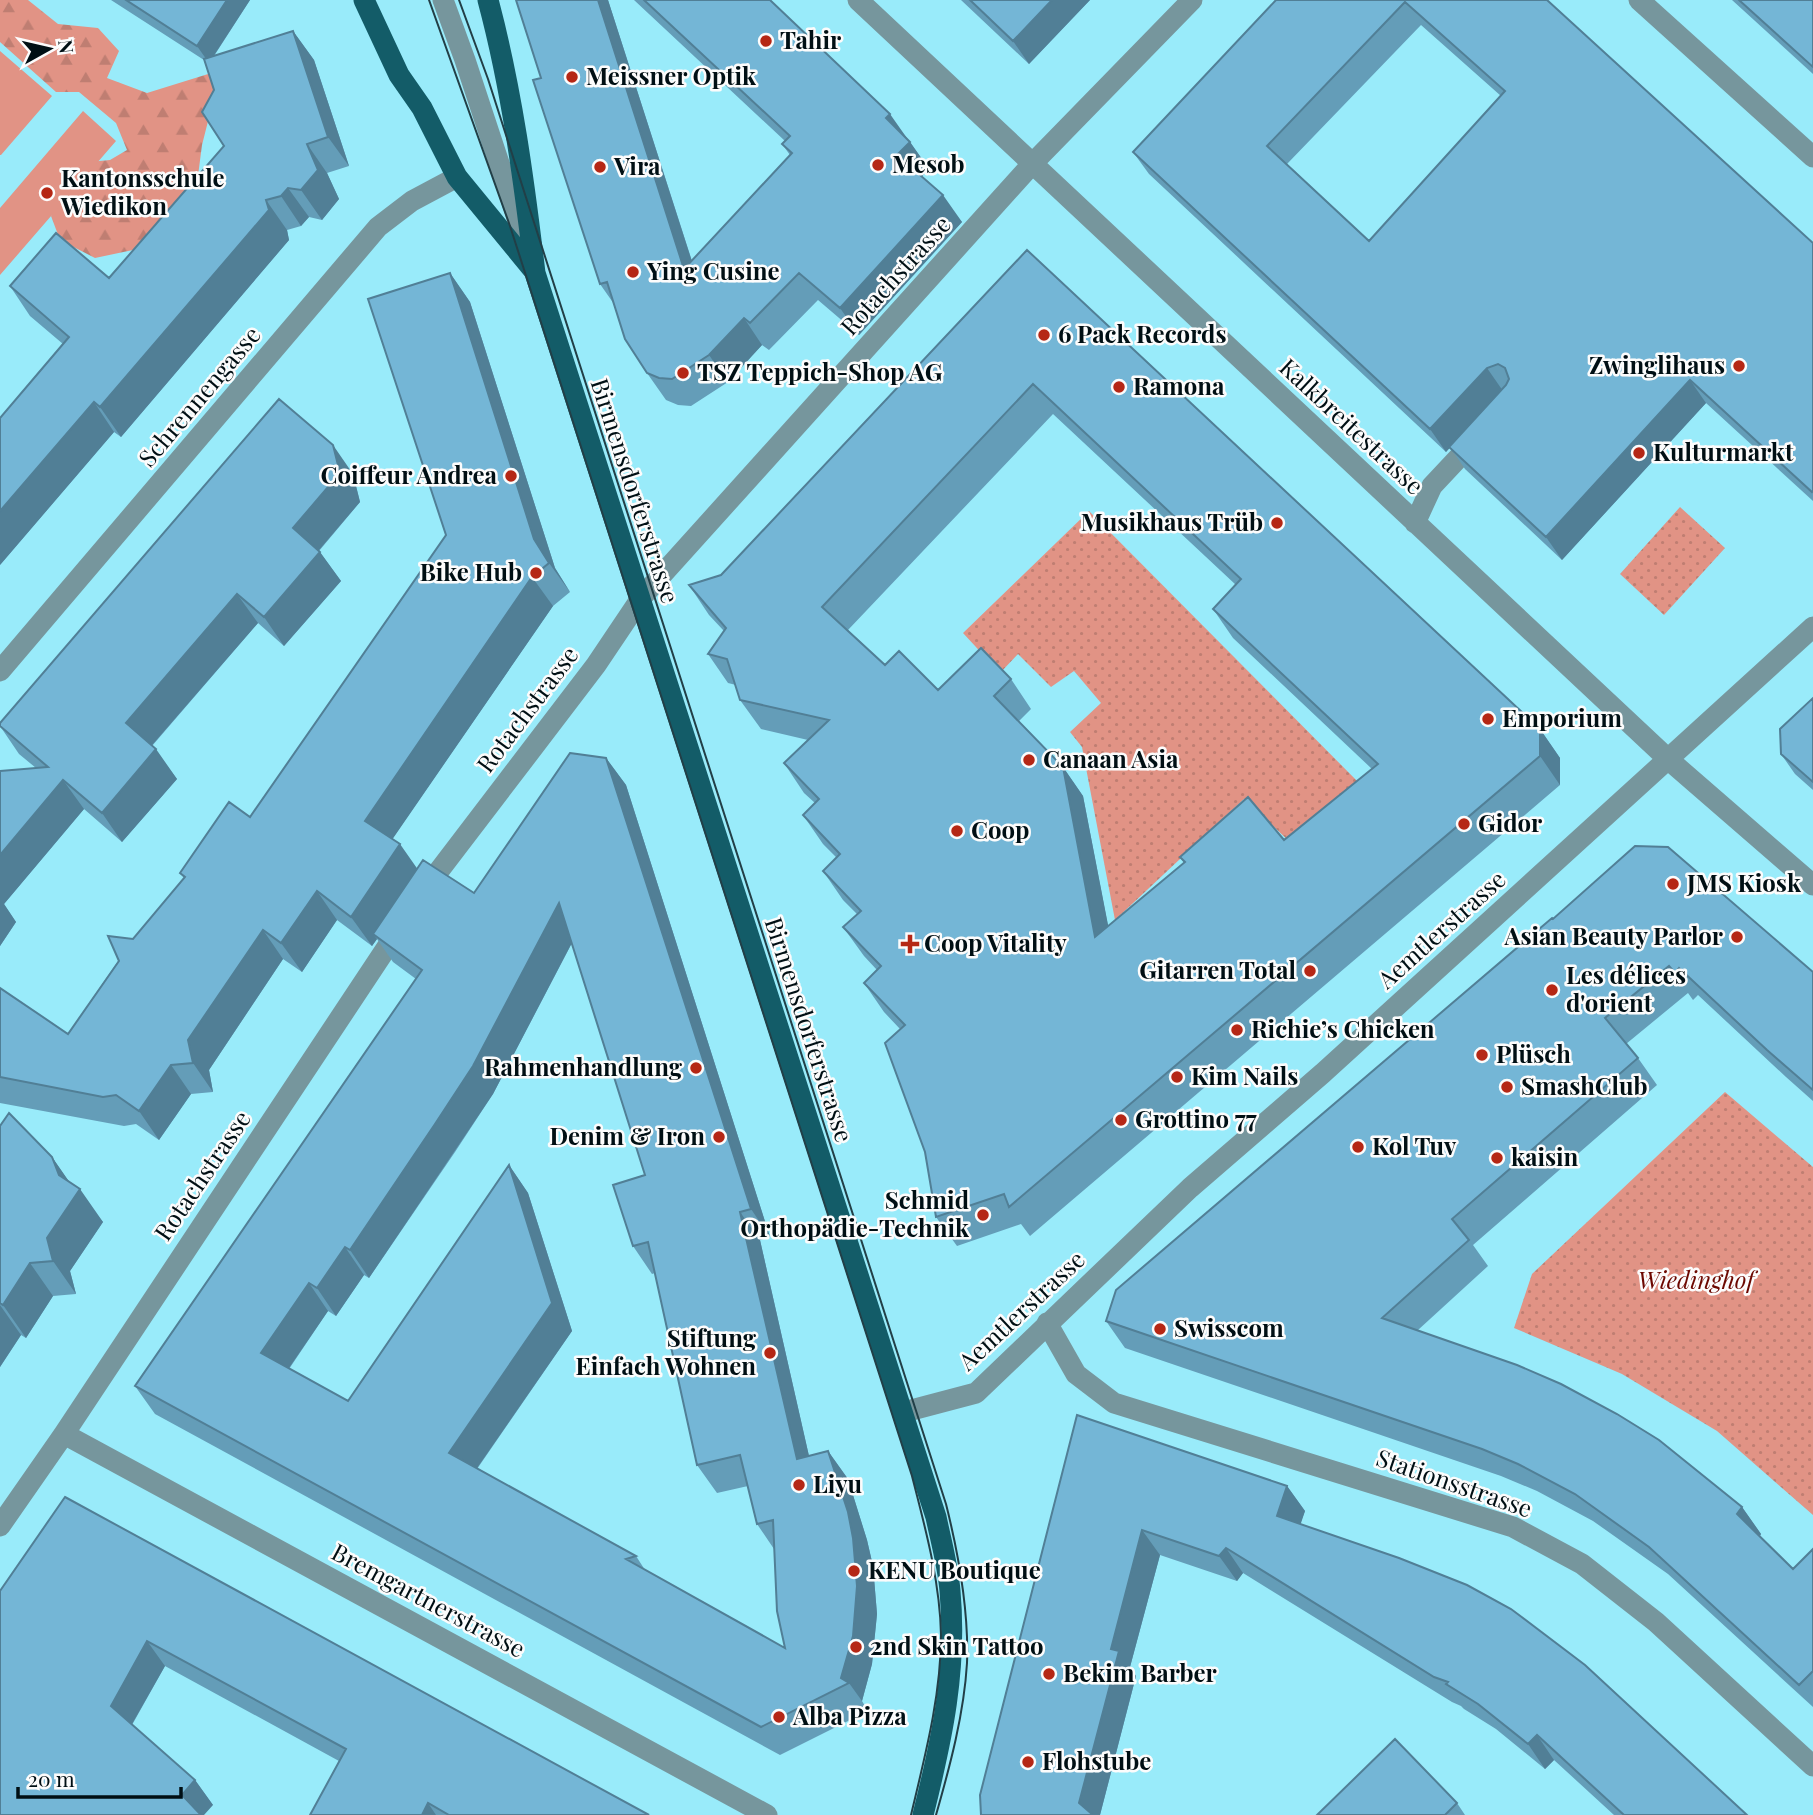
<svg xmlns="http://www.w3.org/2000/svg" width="1813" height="1815" viewBox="0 0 1813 1815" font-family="'Playfair Display',serif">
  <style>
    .grass { fill: url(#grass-dots) }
    .forest { fill: url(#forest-firs) }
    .pitch { fill: #e19385 }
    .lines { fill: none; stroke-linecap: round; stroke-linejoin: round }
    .minor { stroke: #76969d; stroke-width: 21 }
    .major { stroke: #135c68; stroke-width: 21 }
    .tram { stroke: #223f47; stroke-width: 2 }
    .wall { fill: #649db8; fill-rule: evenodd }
    .shaded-wall { fill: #517f96 }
    .building { fill: #74b6d6; stroke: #517f96; stroke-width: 2; fill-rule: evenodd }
    .poi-dot { fill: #b52715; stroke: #fcfcfc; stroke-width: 2.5 }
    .labels { text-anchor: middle; stroke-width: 5; stroke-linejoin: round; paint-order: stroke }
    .poi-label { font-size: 24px; font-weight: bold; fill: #000f14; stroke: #fcfcfc; text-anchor: start }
    .street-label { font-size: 24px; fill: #000f14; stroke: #fcfcfc }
    .park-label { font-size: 24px; font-style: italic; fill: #6c0800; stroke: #fcfcfc }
  </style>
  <defs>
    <pattern id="grass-dots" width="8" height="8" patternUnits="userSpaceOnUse" patternTransform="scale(1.75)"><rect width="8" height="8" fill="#e19385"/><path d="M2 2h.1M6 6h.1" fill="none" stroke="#bf7e72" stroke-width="1.8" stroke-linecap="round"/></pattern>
    <pattern id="forest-firs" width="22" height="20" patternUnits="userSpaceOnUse" patternTransform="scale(1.75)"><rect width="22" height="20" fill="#e19385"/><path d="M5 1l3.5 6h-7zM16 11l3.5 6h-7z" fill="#bf7e72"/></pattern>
  </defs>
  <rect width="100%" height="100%" fill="#99ebfa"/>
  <!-- grass -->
  <path class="grass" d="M 1680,507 L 1725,548 L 1664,615 L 1620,574 Z
    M 1089,511 L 1368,792 L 1306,857 L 1244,799 L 1115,920 L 1082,747 L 1070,732 L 1101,703 L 1074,671 L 1051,687 L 1018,654 L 1000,673 L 963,633 Z
    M 1725,1092 L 1813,1167 L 1813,1515 L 1717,1431 L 1622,1374 L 1514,1328 L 1532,1274 Z"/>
  <!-- forest -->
  <path class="forest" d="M 0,0 L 28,0 L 58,24 L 98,28 L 119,51 L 107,78 L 147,93 L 221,70 L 202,145 L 195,199 L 147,247 L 95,258 L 60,240 L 51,216 L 67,179 L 89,162 L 110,160 L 127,150 L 116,123 L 79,92 L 56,92 L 0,42 Z"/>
  <!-- pitch -->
  <path class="pitch" d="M 0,51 L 52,96 L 1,155 L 0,155 Z
    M 83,111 L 116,141 L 0,275 L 0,208 Z"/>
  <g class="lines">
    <!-- minor -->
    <path class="minor" d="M 443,0 L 465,60 L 527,248
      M 858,0 L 1669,760 L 1813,885
      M 1639,0 L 1813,157
      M 1415,523 L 1432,486 L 1477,438
      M 0,671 L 378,227 L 412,201 L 457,177
      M 422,893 L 596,665 L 641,598 L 1033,163 L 1192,0
      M 1047,1323 L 1076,1374 L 1114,1403 L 1513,1527 L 1582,1564 L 1656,1622 L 1813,1766
      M 904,1412 L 976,1393 L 1190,1188 L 1323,1073 L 1813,627
      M 64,1434 L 767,1815
      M 0,1526 L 64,1434 L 401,926"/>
    <!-- major -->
    <path class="major" d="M 364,0 L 399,75 L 422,108 L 457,177 L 535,272
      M 488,0 C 512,90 524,181 535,273 L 936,1517 C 941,1541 948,1566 950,1591 C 957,1670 942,1739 923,1815"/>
    <!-- tram -->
    <path class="tram" d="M 429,0 L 510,226 L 912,1476 C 925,1527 940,1581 941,1635 C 941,1696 925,1756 911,1815
      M 459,0 L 488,79 L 531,213 L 946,1504 C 959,1556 969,1610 967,1663 C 964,1714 950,1766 936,1815"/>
  </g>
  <!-- wall -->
  <path class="wall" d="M 111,0 L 250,0 L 214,56 L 293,31 L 314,60 L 349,166 L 327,173 L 339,199 L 322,220 L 309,217 L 301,226 L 287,230 L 289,240 L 121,437 L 114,432 L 0,565 L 63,344 L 30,316 L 10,286 L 109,278 L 224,146 L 214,90 L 204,60 Z
    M 516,0 L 608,0 L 692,261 L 790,155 L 782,144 L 785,141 L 634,0 L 770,0 L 910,142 L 929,169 L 922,176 L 962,222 L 859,335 L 818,300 L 769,350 L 762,345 L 728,382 L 691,406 L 678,405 L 666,400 L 647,373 L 614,304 L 600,284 L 541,78 Z
    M 961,0 L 1090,0 L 1029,64 Z
    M 1276,0 L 1547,0 L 1813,243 L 1813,501 L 1706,403 L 1562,560 L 1465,469 L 1450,447 L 1446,452 L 1149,174 L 1133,152 ZM 1421,25 L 1501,96 L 1369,241 L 1287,164 Z
    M 1732,0 L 1813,0 L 1813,74 Z
    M 1027,250 L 1540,729 L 1560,758 L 1560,785 L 1030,1236 L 1021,1224 L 957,1246 L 936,1217 L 925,1152 L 900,1029 L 884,1012 L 864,983 L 877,970 L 864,956 L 843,927 L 857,914 L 843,900 L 823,871 L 837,858 L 823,844 L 803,815 L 815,803 L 804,793 L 784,763 L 808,740 L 761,729 L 740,700 L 736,685 L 728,683 L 708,654 L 724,631 L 709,615 L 689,585 L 721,575 ZM 1053,414 L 1236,585 L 1213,609 L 1233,638 L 1372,769 L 1284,840 L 1180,857 L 1184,863 L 1108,926 L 1083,796 L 1063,767 L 1019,721 L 1031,709 L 1011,679 L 938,690 L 885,665 L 848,630 Z
    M 450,273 L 470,302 L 555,568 L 570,592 L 553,606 L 392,839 L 417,869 L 474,893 L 606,758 L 626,785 L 770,1237 L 760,1240 L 809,1456 L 828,1451 L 848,1479 L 867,1540 L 873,1566 L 877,1614 L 872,1664 L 862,1701 L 868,1711 L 780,1755 L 155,1414 L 135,1386 L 416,979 L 393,962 L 377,939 L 372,946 L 337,920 L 302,972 L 283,959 L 209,1070 L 213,1092 L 191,1094 L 159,1140 L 136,1124 L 124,1126 L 0,1103 L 0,988 L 68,1034 L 133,939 L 184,878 L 180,873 L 250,817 L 446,535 ZM 572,943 L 645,1175 L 633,1246 L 652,1274 L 655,1273 L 697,1465 L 717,1493 L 748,1486 L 757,1524 L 774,1549 L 785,1648 L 645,1570 L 636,1556 L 477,1469 L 572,1331 L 528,1193 L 509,1165 L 348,1401 L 289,1369 L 328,1311 L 336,1316 L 364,1275 L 369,1278 L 455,1152 L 493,1094 Z
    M 353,474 L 360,502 L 319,551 L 341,581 L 284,646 L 258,623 L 152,746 L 177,779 L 122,842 L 84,809 L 4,904 L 16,922 L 0,946 L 0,771 L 36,768 L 19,754 L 0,726 Z
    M 1813,698 L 1813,790 L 1795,774 L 1781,754 Z
    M 1553,919 L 1813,972 L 1813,1101 L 1786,1077 L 1698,995 L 1693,1000 L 1688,993 L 1626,1044 L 1638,1058 L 1657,1085 L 1473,1245 L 1488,1266 L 1418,1330 L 1742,1507 L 1761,1534 L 1760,1536 L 1793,1569 L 1813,1549 L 1813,1707 L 1668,1574 L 1593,1521 L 1537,1491 L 1501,1476 L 1125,1348 L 1106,1321 Z
    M 0,1126 L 52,1157 L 69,1182 L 103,1222 L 70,1271 L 76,1294 L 53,1296 L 26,1338 L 21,1335 L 0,1367 Z
    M 1077,1415 L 1287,1486 L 1305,1511 L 1300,1524 L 1747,1815 L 1614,1815 L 1554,1760 L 1545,1769 L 1496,1729 L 1464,1709 L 1461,1706 L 1452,1702 L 1243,1573 L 1237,1581 L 1160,1555 L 1130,1667 L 1136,1676 L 1100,1815 Z
    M 65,1497 L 649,1815 L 310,1815 L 339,1761 L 165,1666 L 132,1725 L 195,1780 L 213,1805 L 0,1815 Z
    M 1457,1803 L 1465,1815 L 1317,1815 Z"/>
  <!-- shaded-wall -->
  <path class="shaded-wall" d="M 227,0 L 250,0 L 209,63 L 197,46 Z
    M 598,0 L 608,0 L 703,296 L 684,269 Z
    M 1052,0 L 1090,0 L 1029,64 L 1013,41 Z
    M 293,31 L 314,60 L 349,166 L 328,137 Z
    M 890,114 L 909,141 L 886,118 Z
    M 910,142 L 929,169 L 916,182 L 897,155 Z
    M 307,144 L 327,173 L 339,199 L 322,220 L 301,190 Z
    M 288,188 L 309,217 L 301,226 L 281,196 Z
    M 943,195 L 962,222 L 859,335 L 840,308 Z
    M 266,200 L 287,230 L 289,240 L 121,437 L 100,407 Z
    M 450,273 L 470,302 L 555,568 L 570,592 L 549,563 L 534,539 Z
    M 744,318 L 762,345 L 728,382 L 709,355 Z
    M 1487,368 L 1503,391 L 1446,452 L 1430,429 Z
    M 1690,380 L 1706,403 L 1562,560 L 1546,537 Z
    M 94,402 L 114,432 L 0,565 L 0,511 Z
    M 333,445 L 353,474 L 360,502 L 313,557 L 293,528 Z
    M 320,552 L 341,581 L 284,646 L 264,617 Z
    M 532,577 L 553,606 L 385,850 L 365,821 Z
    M 237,594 L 258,623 L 146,752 L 126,723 Z
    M 1540,729 L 1560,758 L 1560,785 L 1540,756 Z
    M 156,749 L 177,779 L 122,842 L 102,813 Z
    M 606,758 L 626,785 L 770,1237 L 751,1209 Z
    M 1063,767 L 1083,796 L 1116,966 L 1095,937 Z
    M 63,780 L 84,809 L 4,904 L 16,922 L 0,946 L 0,855 Z
    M 400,844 L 421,874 L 373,934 L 377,939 L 372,946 L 351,917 Z
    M 317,891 L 337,920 L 302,972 L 281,943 Z
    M 559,903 L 578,931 L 493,1094 L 369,1278 L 350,1250 Z
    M 263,930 L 283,959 L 209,1070 L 213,1092 L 193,1063 L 188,1040 Z
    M 171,1065 L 191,1094 L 159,1140 L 139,1111 Z
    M 52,1157 L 75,1190 L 80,1189 L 103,1222 L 70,1271 L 76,1294 L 53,1261 L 47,1238 L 59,1175 Z
    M 509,1165 L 528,1193 L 572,1331 L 468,1481 L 449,1453 Z
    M 740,1212 L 760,1240 L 816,1487 L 797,1459 Z
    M 345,1247 L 364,1275 L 336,1316 L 317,1288 Z
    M 30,1263 L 53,1296 L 26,1338 L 3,1305 Z
    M 309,1283 L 328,1311 L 280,1381 L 261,1353 Z
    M 0,1305 L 21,1335 L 0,1367 Z
    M 828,1451 L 848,1479 L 867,1540 L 873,1566 L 877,1614 L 872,1664 L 862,1701 L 849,1683 L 841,1678 Z
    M 1287,1486 L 1305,1511 L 1295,1541 L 1277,1516 Z
    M 1742,1507 L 1761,1534 L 1756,1541 L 1737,1514 Z
    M 1142,1530 L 1160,1555 L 1130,1667 L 1136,1676 L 1100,1815 L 1087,1815 L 1079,1803 L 1111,1649 Z
    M 1226,1548 L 1243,1573 L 1237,1581 L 1219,1556 Z
    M 147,1641 L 165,1666 L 128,1731 L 111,1706 Z
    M 1537,1735 L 1554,1760 L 1545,1769 L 1528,1744 Z
    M 195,1780 L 213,1805 L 204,1815 L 196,1815 L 182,1795 Z
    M 428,1803 L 436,1815 L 422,1815 Z"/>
  <!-- building -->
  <path class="building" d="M 126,0 L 227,0 L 197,46 Z
    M 516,0 L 598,0 L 684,269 L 792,153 L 782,144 L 790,136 L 644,0 L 770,0 L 890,114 L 886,118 L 910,142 L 897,155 L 943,195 L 840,308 L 799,273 L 750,323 L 744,318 L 709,355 L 672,379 L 659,378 L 647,373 L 625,339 L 607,282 L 600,284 L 533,80 L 541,78 Z
    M 970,0 L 1052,0 L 1013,41 Z
    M 1276,0 L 1547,0 L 1813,243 L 1813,491 L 1812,492 L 1690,380 L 1546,537 L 1449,447 L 1506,385 L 1509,379 L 1505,368 L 1498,364 L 1487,368 L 1430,429 L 1133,152 ZM 1405,2 L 1505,91 L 1369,241 L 1267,146 Z
    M 1739,0 L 1813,0 L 1813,67 Z
    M 293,31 L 328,137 L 307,144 L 318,170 L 301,190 L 288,188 L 281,196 L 266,200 L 269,210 L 100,407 L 94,402 L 0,511 L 0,418 L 69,337 L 10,286 L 56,233 L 109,278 L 224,146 L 202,112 L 214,90 L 204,59 Z
    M 1027,250 L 1540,729 L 1540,756 L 1009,1207 L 1004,1194 L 936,1217 L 925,1152 L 885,1043 L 905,1025 L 864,983 L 881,966 L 843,927 L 861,911 L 823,871 L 840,854 L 803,815 L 819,799 L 784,763 L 829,720 L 740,700 L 727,659 L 708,654 L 726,628 L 689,585 L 721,575 ZM 1033,384 L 1241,579 L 1213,609 L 1378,764 L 1284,840 L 1248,797 L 1180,857 L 1185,862 L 1095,937 L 1063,767 L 994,696 L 1011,679 L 981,648 L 938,690 L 899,651 L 885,665 L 822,607 Z
    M 450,273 L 534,539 L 549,563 L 532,577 L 365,821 L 400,844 L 351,917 L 317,891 L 281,943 L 263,930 L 188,1040 L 193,1063 L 171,1065 L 139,1111 L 116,1095 L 103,1097 L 0,1077 L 0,988 L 68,1034 L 119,961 L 108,936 L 133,939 L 185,877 L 180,873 L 229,802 L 250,817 L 446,535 L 368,299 Z
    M 279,399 L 333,445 L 340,473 L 293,528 L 320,552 L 264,617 L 237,594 L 126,723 L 156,749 L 102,813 L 63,780 L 0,855 L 0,771 L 48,767 L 0,726 L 0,723 Z
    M 1813,698 L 1813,782 L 1781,754 L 1780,729 Z
    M 570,753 L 606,758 L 751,1209 L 740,1212 L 797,1459 L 828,1451 L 848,1512 L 853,1538 L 857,1586 L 853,1636 L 841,1678 L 849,1683 L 761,1727 L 135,1386 L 422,970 L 373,934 L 423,860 L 474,893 ZM 559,903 L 645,1175 L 613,1185 L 633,1246 L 648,1242 L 697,1465 L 740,1455 L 757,1524 L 773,1520 L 777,1611 L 785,1648 L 626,1559 L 636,1556 L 449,1453 L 552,1303 L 509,1165 L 348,1401 L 261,1353 L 309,1283 L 317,1288 L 345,1247 L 350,1250 L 435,1124 L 473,1066 Z
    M 1635,846 L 1668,847 L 1813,972 L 1813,1090 L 1767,1050 L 1679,968 L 1675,973 L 1669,966 L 1605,1018 L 1638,1058 L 1452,1219 L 1469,1240 L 1382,1318 L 1517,1365 L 1561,1384 L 1617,1414 L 1659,1440 L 1742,1507 L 1737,1514 L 1793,1569 L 1813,1549 L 1813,1671 L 1799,1685 L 1649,1547 L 1575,1494 L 1518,1464 L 1482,1449 L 1106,1321 L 1116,1290 L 1552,918 L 1553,919 Z
    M 9,1113 L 52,1157 L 59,1175 L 80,1189 L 47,1238 L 53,1261 L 30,1263 L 3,1305 L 0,1303 L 0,1126 Z
    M 1077,1415 L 1287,1486 L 1277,1516 L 1399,1558 L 1467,1585 L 1511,1609 L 1585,1665 L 1747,1815 L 1624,1815 L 1537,1735 L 1528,1744 L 1478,1704 L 1446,1684 L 1448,1682 L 1434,1677 L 1226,1548 L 1219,1556 L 1142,1530 L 1111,1649 L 1119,1651 L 1079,1803 L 1093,1815 L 981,1815 L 980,1795 Z
    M 65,1497 L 649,1815 L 449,1815 L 428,1803 L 422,1815 L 310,1815 L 346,1749 L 147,1641 L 111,1706 L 195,1780 L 182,1795 L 201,1815 L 0,1815 L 0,1591 Z
    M 1395,1739 L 1457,1803 L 1445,1815 L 1317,1815 Z"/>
  <!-- markers -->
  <g class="poi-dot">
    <circle cx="766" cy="41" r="7"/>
    <circle cx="572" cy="77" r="7"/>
    <circle cx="878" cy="165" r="7"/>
    <circle cx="600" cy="167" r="7"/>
    <circle cx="47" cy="193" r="7"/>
    <circle cx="633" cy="272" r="7"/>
    <circle cx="1044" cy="335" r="7"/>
    <circle cx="1739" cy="366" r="7"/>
    <circle cx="683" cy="373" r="7"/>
    <circle cx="1119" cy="387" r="7"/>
    <circle cx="1639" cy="453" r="7"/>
    <circle cx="511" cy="476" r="7"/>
    <circle cx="1277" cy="523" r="7"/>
    <circle cx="536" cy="573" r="7"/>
    <circle cx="1488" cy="719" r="7"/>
    <circle cx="1029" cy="760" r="7"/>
    <circle cx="1464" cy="824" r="7"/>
    <circle cx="957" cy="831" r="7"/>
    <circle cx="1673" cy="884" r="7"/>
    <circle cx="1737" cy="937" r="7"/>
    <path d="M906.5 933.5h7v7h7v7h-7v7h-7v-7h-7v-7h7z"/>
    <circle cx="1310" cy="971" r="7"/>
    <circle cx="1552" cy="990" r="7"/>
    <circle cx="1237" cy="1030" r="7"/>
    <circle cx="1482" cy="1055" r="7"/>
    <circle cx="696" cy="1068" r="7"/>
    <circle cx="1177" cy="1077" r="7"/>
    <circle cx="1507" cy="1087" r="7"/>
    <circle cx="1121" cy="1120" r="7"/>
    <circle cx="719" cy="1137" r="7"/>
    <circle cx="1358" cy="1147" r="7"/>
    <circle cx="1497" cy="1158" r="7"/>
    <circle cx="983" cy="1215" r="7"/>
    <circle cx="1160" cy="1329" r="7"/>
    <circle cx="770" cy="1353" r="7"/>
    <circle cx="799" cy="1485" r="7"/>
    <circle cx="854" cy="1571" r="7"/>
    <circle cx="856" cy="1647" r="7"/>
    <circle cx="1049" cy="1674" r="7"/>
    <circle cx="779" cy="1717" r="7"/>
    <circle cx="1028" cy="1762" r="7"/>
  </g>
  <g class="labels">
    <!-- poi labels -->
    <g class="poi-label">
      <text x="780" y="49">Tahir</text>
      <text x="586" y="85">Meissner Optik</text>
      <text x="892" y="173">Mesob</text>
      <text x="614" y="175">Vira</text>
      <text x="61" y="187">Kantonsschule<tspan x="61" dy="28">Wiedikon</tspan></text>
      <text x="647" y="280">Ying Cusine</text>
      <text x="1058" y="343">6 Pack Records</text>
      <text x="1725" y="374" text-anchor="end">Zwinglihaus</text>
      <text x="697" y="381">TSZ Teppich-Shop AG</text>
      <text x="1133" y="395">Ramona</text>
      <text x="1653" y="461">Kulturmarkt</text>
      <text x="497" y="484" text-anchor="end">Coiffeur Andrea</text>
      <text x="1263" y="531" text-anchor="end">Musikhaus Trüb</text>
      <text x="522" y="581" text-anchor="end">Bike Hub</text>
      <text x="1502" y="727">Emporium</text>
      <text x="1043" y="768">Canaan Asia</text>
      <text x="1478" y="832">Gidor</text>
      <text x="971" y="839">Coop</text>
      <text x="1687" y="892">JMS Kiosk</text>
      <text x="1723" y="945" text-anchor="end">Asian Beauty Parlor</text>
      <text x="924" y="952">Coop Vitality</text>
      <text x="1296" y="979" text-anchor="end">Gitarren Total</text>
      <text x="1566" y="984">Les délices<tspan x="1566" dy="28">d'orient</tspan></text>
      <text x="1251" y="1038">Richie’s Chicken</text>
      <text x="1496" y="1063">Plüsch</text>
      <text x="682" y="1076" text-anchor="end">Rahmenhandlung</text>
      <text x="1191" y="1085">Kim Nails</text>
      <text x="1521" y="1095">SmashClub</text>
      <text x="1135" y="1128">Grottino 77</text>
      <text x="705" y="1145" text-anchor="end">Denim &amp; Iron</text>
      <text x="1372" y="1155">Kol Tuv</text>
      <text x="1511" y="1166">kaisin</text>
      <text x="969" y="1209" text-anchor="end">Schmid<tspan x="969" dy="28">Orthopädie-Technik</tspan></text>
      <text x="1174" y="1337">Swisscom</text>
      <text x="756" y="1347" text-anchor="end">Stiftung<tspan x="756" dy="28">Einfach Wohnen</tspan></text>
      <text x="813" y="1493">Liyu</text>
      <text x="868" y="1579">KENU Boutique</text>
      <text x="870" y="1655">2nd Skin Tattoo</text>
      <text x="1063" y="1682">Bekim Barber</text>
      <text x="793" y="1725">Alba Pizza</text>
      <text x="1042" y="1770">Flohstube</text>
    </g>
    <!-- street labels -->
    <g class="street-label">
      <text transform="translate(896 276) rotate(-48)" y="8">Rotachstrasse</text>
      <text transform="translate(200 397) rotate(-50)" y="8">Schrennengasse</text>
      <text transform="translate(1351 427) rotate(43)" y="8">Kalkbreitestrasse</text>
      <text transform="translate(634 491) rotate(72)" y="8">Birmensdorferstrasse</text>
      <text transform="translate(528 710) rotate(-53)" y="8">Rotachstrasse</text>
      <text transform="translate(1442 930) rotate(-42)" y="8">Aemtlerstrasse</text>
      <text transform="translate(808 1030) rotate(72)" y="8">Birmensdorferstrasse</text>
      <text transform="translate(203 1176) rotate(-56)" y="8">Rotachstrasse</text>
      <text transform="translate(1022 1311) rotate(-43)" y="8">Aemtlerstrasse</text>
      <text transform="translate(1454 1484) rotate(19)" y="8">Stationsstrasse</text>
      <text transform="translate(428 1601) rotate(28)" y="8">Bremgartnerstrasse</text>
    </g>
    <!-- park labels -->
    <g class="park-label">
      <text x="1696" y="1289">Wiedinghof</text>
    </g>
  </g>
  <!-- north arrow -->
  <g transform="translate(49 49) rotate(82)" stroke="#fcfcfc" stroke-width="5" paint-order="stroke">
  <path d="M0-5L12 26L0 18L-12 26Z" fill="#000f14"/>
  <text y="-10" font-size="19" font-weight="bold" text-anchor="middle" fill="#000f14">N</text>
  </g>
  <!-- scale -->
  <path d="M18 1787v10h163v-10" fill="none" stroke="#000f14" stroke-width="3.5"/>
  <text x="28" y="1787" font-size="21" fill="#000f14" stroke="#fcfcfc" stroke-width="5" paint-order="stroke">20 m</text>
</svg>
